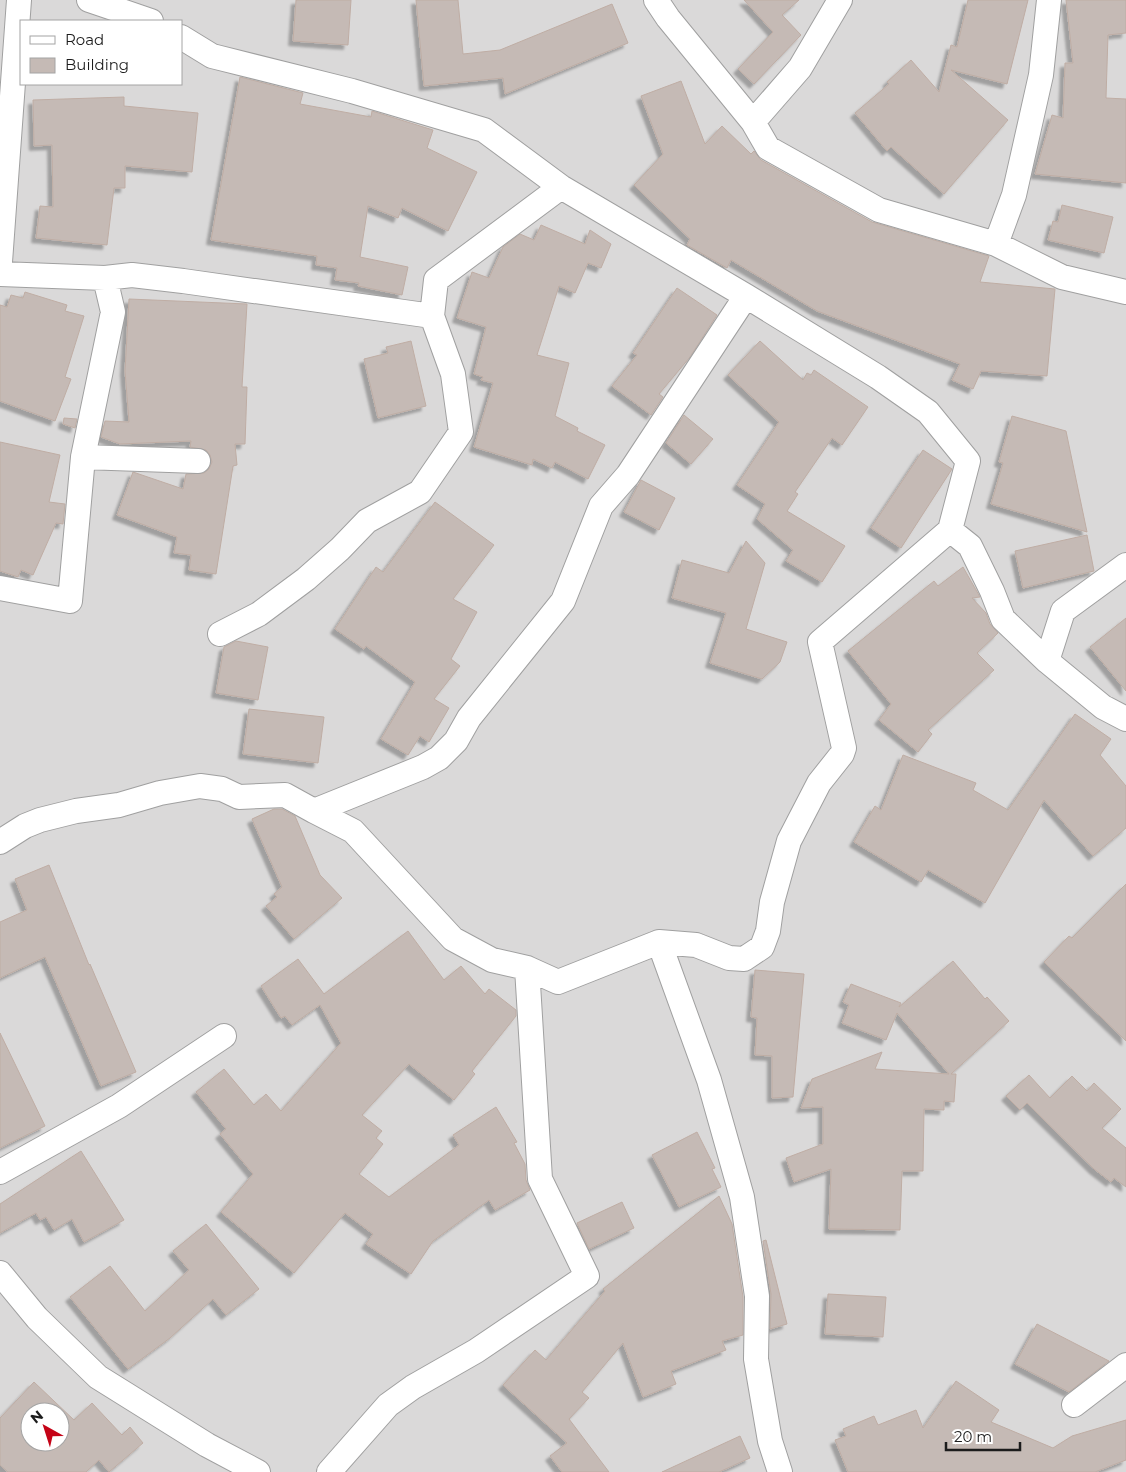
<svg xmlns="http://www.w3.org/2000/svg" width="1126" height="1472" viewBox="0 0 1126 1472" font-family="Montserrat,sans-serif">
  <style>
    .residential { fill: #dad9d9; fill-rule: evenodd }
    .building { fill: #c5bab5; stroke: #bfada4; fill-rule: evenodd; filter: url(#shadow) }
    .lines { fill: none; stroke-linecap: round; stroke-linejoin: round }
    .street-casing { stroke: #a0a0a0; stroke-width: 26 }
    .street { stroke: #fff; stroke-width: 24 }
  </style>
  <defs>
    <filter id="shadow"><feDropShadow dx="-4.5" dy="4.5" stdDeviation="1" flood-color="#0004"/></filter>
  </defs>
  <rect width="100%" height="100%" fill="#ede8e1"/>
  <!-- residential -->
  <path class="residential" d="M 0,0 L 1126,0 L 1126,1472 L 0,1472 ZM 21,21 L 181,21 L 181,84 L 21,84 ZM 30,1412 L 60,1412 L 60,1442 L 30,1442 Z"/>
  <!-- building -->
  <path class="building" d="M 296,0 L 351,0 L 348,45 L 293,41 Z
    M 416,0 L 458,0 L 463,54 L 500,50 L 612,4 L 628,43 L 505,94 L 503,78 L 424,86 Z
    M 744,0 L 799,0 L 782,15 L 801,35 L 754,84 L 738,69 L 773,32 Z
    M 968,0 L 1028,0 L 1007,84 L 951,70 L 1008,120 L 944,194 L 891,147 L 887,151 L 855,113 L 889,84 L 887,82 L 911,60 L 939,92 L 951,45 L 957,47 Z
    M 1066,0 L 1126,0 L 1126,33 L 1108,35 L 1106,98 L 1126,99 L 1126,183 L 1035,174 L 1052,115 L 1063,118 L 1065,63 L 1073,63 Z
    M 240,77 L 303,93 L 300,104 L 371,117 L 372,111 L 433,130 L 427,148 L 477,172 L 448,231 L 402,208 L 398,218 L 368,206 L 360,257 L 408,267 L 402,295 L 358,286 L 359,283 L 335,280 L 337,268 L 316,265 L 317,256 L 211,240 Z
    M 681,81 L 705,144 L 722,126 L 751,154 L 754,151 L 761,160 L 872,222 L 989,256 L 980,282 L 1055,289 L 1047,376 L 981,371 L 973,389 L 952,380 L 960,364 L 817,311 L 731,260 L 727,268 L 687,245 L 690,239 L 634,185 L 663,154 L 641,96 Z
    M 124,97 L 124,106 L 198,113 L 192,172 L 125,166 L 125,188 L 114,188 L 107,245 L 36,238 L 40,206 L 53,207 L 52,145 L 34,146 L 33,100 Z
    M 1062,205 L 1113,217 L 1104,253 L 1048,240 L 1053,221 L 1058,222 Z
    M 541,225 L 585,244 L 590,230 L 611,244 L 601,268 L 588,263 L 575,293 L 559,286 L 537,355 L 569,363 L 555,416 L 578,428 L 577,431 L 605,445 L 588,479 L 555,462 L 552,468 L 533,459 L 532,465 L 474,447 L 493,383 L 481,380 L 483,377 L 474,374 L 486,327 L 457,318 L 472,272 L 489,278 L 503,247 L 520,234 L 534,240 Z
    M 677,288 L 717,315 L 690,357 L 659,394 L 663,397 L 651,415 L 612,386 L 637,355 L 633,353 Z
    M 25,292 L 67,305 L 65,311 L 84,316 L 65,377 L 71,379 L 55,421 L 0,401 L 0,305 L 7,307 L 11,295 L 23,298 Z
    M 129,299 L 247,304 L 242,387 L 247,387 L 245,444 L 235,444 L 237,465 L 233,466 L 216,574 L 189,570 L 191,555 L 174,553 L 177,537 L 117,515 L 133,472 L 183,489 L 186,474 L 204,473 L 209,469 L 212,462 L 210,455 L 206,450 L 190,447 L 191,441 L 120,444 L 101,437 L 105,421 L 129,422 L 125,371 Z
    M 411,341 L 426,406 L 378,418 L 364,359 L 388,353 L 386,347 Z
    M 760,341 L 803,380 L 807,373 L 811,375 L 814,370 L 868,407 L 842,445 L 832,438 L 795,492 L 798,494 L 787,511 L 845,546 L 822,582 L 786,561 L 793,550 L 757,519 L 765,504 L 737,485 L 779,422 L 728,375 Z
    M 684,415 L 713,439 L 691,464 L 666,443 Z
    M 1012,416 L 1066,431 L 1087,532 L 991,504 L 1003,463 L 999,462 Z
    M 64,418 L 77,419 L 75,428 L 63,424 Z
    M 0,442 L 60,455 L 49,502 L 65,504 L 63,524 L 56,523 L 33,575 L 21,570 L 18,577 L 0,571 Z
    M 923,450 L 952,469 L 901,548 L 871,528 Z
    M 641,480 L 675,498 L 659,530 L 624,512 Z
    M 435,502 L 494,545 L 453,599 L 477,612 L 451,659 L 460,666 L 434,699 L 449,708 L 429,742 L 420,736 L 408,755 L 381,739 L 415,682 L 366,646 L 364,649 L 335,629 L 376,567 L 383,572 Z
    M 1087,535 L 1094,571 L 1023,588 L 1015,551 Z
    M 746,541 L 765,563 L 746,629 L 787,642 L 780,662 L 762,679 L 710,663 L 726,613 L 672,598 L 682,560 L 729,573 Z
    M 963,567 L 980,597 L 972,598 L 986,613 L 990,624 L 998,633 L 977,653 L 994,670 L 928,730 L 932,734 L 918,752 L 879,720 L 891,704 L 848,651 L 934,581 L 938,586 Z
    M 1126,618 L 1126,691 L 1090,647 Z
    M 236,641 L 268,647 L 258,700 L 216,693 L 224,647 Z
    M 249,709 L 324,717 L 318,763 L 243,754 Z
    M 1075,714 L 1111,739 L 1100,755 L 1126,786 L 1126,828 L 1093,856 L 1044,800 L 985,903 L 928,870 L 921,882 L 854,842 L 875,806 L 881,810 L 903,755 L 976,783 L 973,790 L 1008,810 Z
    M 274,809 L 282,809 L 295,816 L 320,875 L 342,898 L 294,939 L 266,906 L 277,897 L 274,894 L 282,887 L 252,819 Z
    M 49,865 L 89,965 L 90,964 L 136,1072 L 101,1086 L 45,957 L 0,978 L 0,922 L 27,910 L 15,879 Z
    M 1126,884 L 1126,1041 L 1044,962 L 1069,936 L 1072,938 Z
    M 408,931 L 444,980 L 461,966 L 485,994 L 489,989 L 516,1010 L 516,1016 L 472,1071 L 475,1074 L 454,1100 L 409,1064 L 362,1115 L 382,1131 L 376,1138 L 383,1144 L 359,1174 L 389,1197 L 459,1145 L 453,1135 L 496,1107 L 517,1142 L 514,1143 L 525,1164 L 526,1180 L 530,1190 L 495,1210 L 489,1200 L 433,1241 L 411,1274 L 366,1244 L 373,1234 L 345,1213 L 294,1273 L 221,1212 L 253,1174 L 220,1134 L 226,1129 L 196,1092 L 224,1069 L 254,1105 L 266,1094 L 281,1111 L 341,1043 L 320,1005 L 292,1025 L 285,1016 L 281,1018 L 261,986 L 298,959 L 324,994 Z
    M 953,961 L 985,999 L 987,997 L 1009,1021 L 951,1074 L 956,1074 L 954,1102 L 944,1101 L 944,1110 L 924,1109 L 923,1171 L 902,1171 L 900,1230 L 829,1229 L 831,1169 L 794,1182 L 786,1158 L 823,1144 L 823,1107 L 801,1108 L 812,1079 L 882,1052 L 875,1069 L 949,1074 L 897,1013 L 886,1040 L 842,1023 L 849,1005 L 843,1002 L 851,984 L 901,1003 L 899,1007 Z
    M 755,970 L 804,974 L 793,1097 L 772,1098 L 772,1056 L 755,1055 L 757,1018 L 751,1017 Z
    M 0,1033 L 45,1126 L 0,1148 Z
    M 1029,1075 L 1050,1098 L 1072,1076 L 1087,1091 L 1094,1083 L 1121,1109 L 1102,1128 L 1126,1148 L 1126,1187 L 1114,1178 L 1111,1182 L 1094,1169 L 1027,1103 L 1020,1110 L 1006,1096 Z
    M 697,1132 L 715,1168 L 712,1169 L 721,1187 L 679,1207 L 652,1155 Z
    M 81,1151 L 124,1220 L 84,1242 L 72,1219 L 54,1230 L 46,1217 L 40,1220 L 36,1213 L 0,1233 L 0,1204 Z
    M 719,1196 L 732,1224 L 743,1297 L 743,1335 L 722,1341 L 726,1350 L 671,1371 L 676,1384 L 643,1397 L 623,1343 L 582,1392 L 589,1398 L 569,1419 L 609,1472 L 562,1472 L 550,1456 L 567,1443 L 503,1385 L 535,1350 L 546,1360 L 605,1291 L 603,1289 Z
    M 622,1202 L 634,1228 L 589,1249 L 577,1223 Z
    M 206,1224 L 259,1289 L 226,1315 L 213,1299 L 170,1338 L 128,1369 L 70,1297 L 110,1266 L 145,1311 L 189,1270 L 173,1251 Z
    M 766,1240 L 787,1324 L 770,1329 L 771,1294 L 763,1241 Z
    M 828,1294 L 886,1297 L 883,1337 L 825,1334 Z
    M 1037,1324 L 1109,1361 L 1069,1392 L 1015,1364 Z
    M 956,1381 L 999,1410 L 991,1422 L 1053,1448 L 1072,1436 L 1126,1420 L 1126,1460 L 1095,1472 L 848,1472 L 835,1440 L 846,1436 L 843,1429 L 874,1416 L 878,1425 L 916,1410 L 923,1428 Z
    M 34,1382 L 74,1420 L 92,1403 L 122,1435 L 130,1427 L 143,1443 L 109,1472 L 99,1460 L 86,1472 L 8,1472 L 0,1465 L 0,1418 ZM 30,1412 L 60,1412 L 60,1442 L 30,1442 Z
    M 740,1436 L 750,1458 L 719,1472 L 662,1472 Z"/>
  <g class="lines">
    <!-- street casing -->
    <g class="street-casing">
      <path id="street" d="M 89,0 L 151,21
        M 656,0 L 668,18 L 753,122 L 768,148 L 879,210 L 996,244 L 1062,277 L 1126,292
        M 181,37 L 212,56 L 352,91 L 484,130 L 561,187 L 746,296 L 878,377 L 928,412 L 968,461 L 950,530 L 970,546 L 992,591 L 1003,619 L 1047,661 L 1103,707 L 1126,719
        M 753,122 L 800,68 L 840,0
        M 996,244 L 1014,195 L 1041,75 L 1049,0
        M 0,262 L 19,0
        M 0,274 L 105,278 L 113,312 L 83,457 L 198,461
        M 105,278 L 132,275 L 183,281 L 432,316
        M 0,588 L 70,601 L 83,457
        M 220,634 L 259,614 L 306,579 L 340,549 L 367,521 L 420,492 L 461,432 L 453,374 L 432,316 L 436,280 L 561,187
        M 1047,661 L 1063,611 L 1126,565
        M 314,811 L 353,831 L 453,939 L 492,960 L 527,968 L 558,982 L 659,942 L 696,945 L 729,958 L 744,959 L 762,947 L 768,931 L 772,902 L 789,841 L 819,783 L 842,754 L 844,748 L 820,642 L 950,530
        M 0,842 L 25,826 L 40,820 L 76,811 L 119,805 L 160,793 L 200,786 L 222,789 L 239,797 L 285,795 L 314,811 L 423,767 L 439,758 L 456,741 L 469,718 L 563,601 L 601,506 L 628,475 L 746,296
        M 659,942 L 709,1080 L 742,1197 L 757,1296 L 756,1359 L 770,1441 L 780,1472
        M 0,1172 L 119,1106 L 224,1036
        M 0,1273 L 37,1318 L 98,1377 L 207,1445 L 258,1472
        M 1074,1405 L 1126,1365
        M 329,1472 L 388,1405 L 413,1387 L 476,1351 L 587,1276 L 540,1179 L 527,968"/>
    </g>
    <!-- street -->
    <use href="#street" class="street"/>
  </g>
  <!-- legend -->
  <rect x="20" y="20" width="162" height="65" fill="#ffffff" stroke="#a4a4a4"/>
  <rect x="30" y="36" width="25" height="8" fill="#ffffff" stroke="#a4a4a4"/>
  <text x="65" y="45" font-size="15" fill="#1c1c1c">Road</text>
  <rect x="30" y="58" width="25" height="15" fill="#c5bab5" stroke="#a4a4a4"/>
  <text x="65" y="70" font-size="15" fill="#1c1c1c">Building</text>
  <!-- north arrow -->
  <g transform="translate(45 1427) rotate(321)"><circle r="24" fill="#ffffff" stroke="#a4a4a4"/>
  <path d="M0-4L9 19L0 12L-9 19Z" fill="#c50317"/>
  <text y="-8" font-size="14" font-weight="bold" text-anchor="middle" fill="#1c1c1c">N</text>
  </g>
  <!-- scale -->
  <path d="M946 1442v8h74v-8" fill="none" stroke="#1c1c1c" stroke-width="2.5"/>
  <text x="954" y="1442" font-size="15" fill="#1c1c1c" stroke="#ffffff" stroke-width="4" paint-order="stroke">20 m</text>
</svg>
